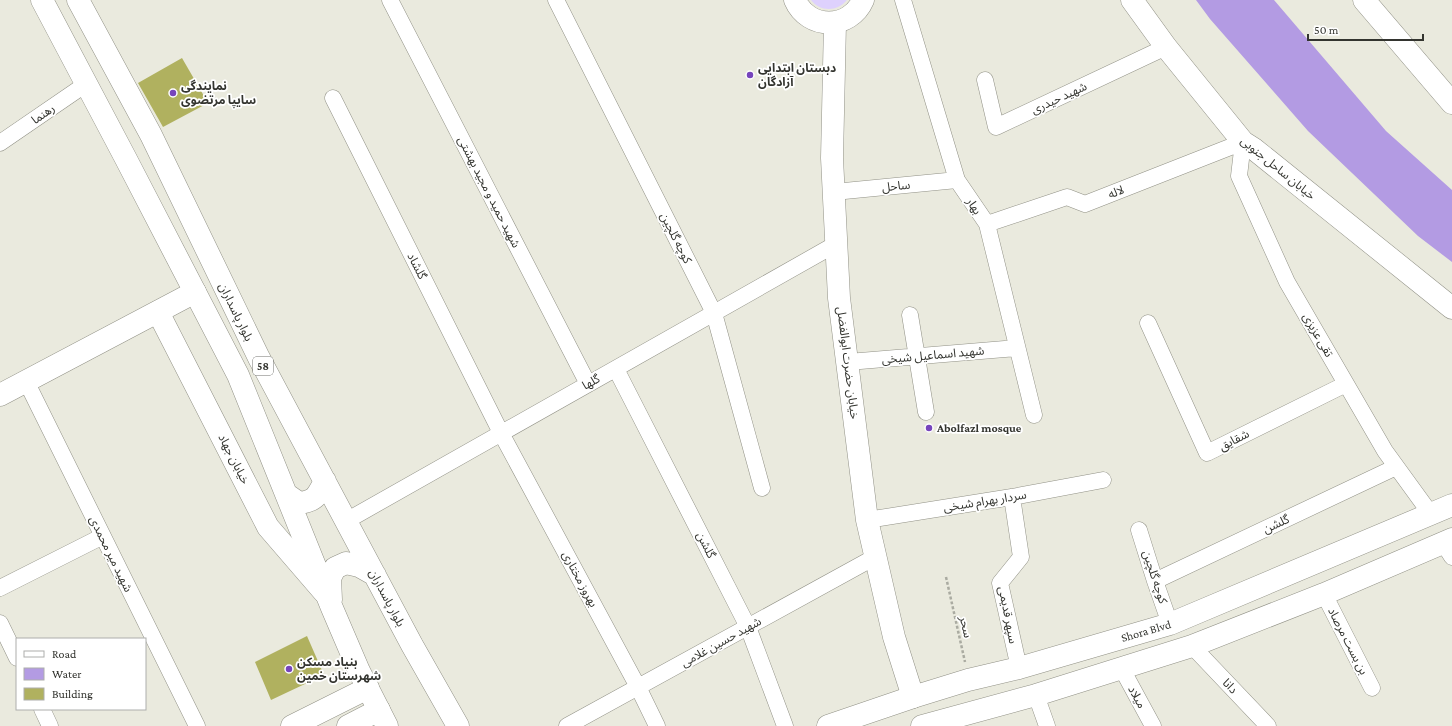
<svg xmlns="http://www.w3.org/2000/svg" width="1452" height="726" viewBox="0 0 1452 726" font-family="'Crimson Pro','Noto Sans Arabic',serif">
  <style>
    .green { fill: #ded1fd }
    .water { fill: #b39be3 }
    .building { fill: #b0b15f }
    .lines { fill: none; stroke-linecap: round; stroke-linejoin: round }
    .street-casing { stroke: #919186; stroke-width: 17 }
    .secondary-casing { stroke: #919186; stroke-width: 23 }
    .primary-casing { stroke: #919186; stroke-width: 23 }
    .path { stroke: #aaaba1; stroke-width: 2.5; stroke-dasharray: 3 2; stroke-linecap: butt }
    .street { stroke: #fff; stroke-width: 16 }
    .secondary { stroke: #fff; stroke-width: 22 }
    .primary { stroke: #fff; stroke-width: 22 }
    .poi-dot { fill: #7644bc; stroke: #fff; stroke-width: 1.5 }
    .labels { text-anchor: middle; stroke-width: 3.5; stroke-linejoin: round; paint-order: stroke }
    .shield { fill: #fff; stroke: #70716d; stroke-width: 1 }
    .shield-label { font-size: 11px; font-weight: bold; fill: #33342f }
    .poi-label { font-size: 12px; font-weight: bold; fill: #33342f; stroke: #fff; text-anchor: start }
    .street-label { font-size: 12px; fill: #33342f; stroke: #fff }
  </style>
  <rect width="100%" height="100%" fill="#eaeade"/>
  <!-- green -->
  <path class="green" d="M 811,0 L 847,0 C 837,12 820,12 811,0 Z"/>
  <!-- water -->
  <path class="water" d="M 1196,0 L 1274,0 L 1386,131 L 1452,190 L 1452,262 L 1418,236 L 1308,131 L 1210,19 Z"/>
  <!-- building -->
  <path class="building" d="M 182,58 L 208,103 L 163,127 L 138,83 Z
    M 307,636 L 324,675 L 271,700 L 255,662 Z"/>
  <g class="lines">
    <!-- street casing -->
    <g class="street-casing">
      <path id="street" d="M 390,0 L 588,384
        M 556,0 L 714,313 L 762,488
        M 903,0 L 957,180 L 987,224 L 1034,415
        M 985,80 L 996,127 L 1166,47
        M 333,98 L 501,433 L 638,687 L 657,726
        M 0,143 L 86,84
        M 834,192 L 957,180
        M 987,224 L 1067,197 L 1085,204 L 1243,142 L 1239,176 L 1287,282 L 1385,451 L 1430,513
        M 910,315 L 926,412
        M 1148,323 L 1207,453 L 1346,384
        M 848,362 L 1017,348
        M 616,369 L 748,627 L 785,726
        M 26,381 L 197,726
        M 1012,497 L 1021,557 L 1000,583 L 1019,668
        M 867,520 L 1012,497 L 1103,480
        M 346,521 L 836,244
        M 1139,530 L 1155,581 L 1170,624
        M 1443,543 L 1452,557
        M 1155,581 L 1396,467
        M 0,588 L 103,536
        M 1324,594 L 1372,688
        M 0,623 L 17,658
        M 1192,646 L 1268,726
        M 1122,669 L 1153,726
        M 1036,695 L 1047,726
        M 42,709 L 50,726
        M 567,726 L 875,557"/>
    </g>
    <!-- secondary casing -->
    <g class="secondary-casing">
      <g id="secondary">
        <path d="M 795,0 C 808,30 850,30 863,0"/>
        <path d="M 1132,0 L 1166,47 L 1243,142 L 1254,149 L 1452,308"/>
        <path d="M 1364,0 L 1452,103"/>
        <path d="M 835,23 L 832,158 L 839,298 L 867,520 L 894,637 L 913,697"/>
        <path d="M 158,312 L 268,527 L 324,592"/>
        <path d="M 0,395 L 195,292"/>
        <path d="M 292,726 L 368,688"/>
        <path d="M 348,726 L 379,710"/>
        <path id="s1" d="M 828,726 L 913,697 L 968,680 L 1019,668 L 1170,624 L 1452,505"/>
        <path d="M 922,726 L 1036,695 L 1192,646 L 1324,594 L 1452,539"/>
      </g>
    </g>
    <!-- primary casing -->
    <g class="primary-casing">
      <path id="primary" d="M 42,0 L 126,159 L 238,375 L 332,608 L 359,671 L 387,726
        M 78,0 L 151,135 L 259,358 L 412,645 L 458,726
        M 286,494 L 299,503 C 316,501 317,496 325,481
        M 331,600 L 330,578 L 335,568 L 346,563 L 359,566 L 375,575"/>
    </g>
    <!-- path -->
    <path class="path" d="M 946,577 L 965,662"/>
    <!-- street -->
    <use href="#street" class="street"/>
    <!-- secondary -->
    <use href="#secondary" class="secondary"/>
    <!-- primary -->
    <use href="#primary" class="primary"/>
  </g>
  <!-- markers -->
  <g class="poi-dot">
    <circle cx="750" cy="75" r="4"/>
    <circle cx="173" cy="93" r="4"/>
    <circle cx="929" cy="428" r="4"/>
    <circle cx="289" cy="669" r="4"/>
  </g>
  <g class="labels">
    <!-- shield labels -->
    <rect class="shield" x="253" y="357" width="20" height="18" rx="3"/>
    <g class="shield-label">
      <text x="263" y="370">58</text>
    </g>
    <!-- poi labels -->
    <g class="poi-label">
      <text x="758" y="72">دبستان ابتدایی<tspan x="758" dy="14">آزادگان</tspan></text>
      <text x="181" y="90">نمایندگی<tspan x="181" dy="14">سایپا مرتضوی</tspan></text>
      <text x="937" y="432">Abolfazl mosque</text>
      <text x="297" y="666">بنیاد مسکن<tspan x="297" dy="14">شهرستان خمین</tspan></text>
    </g>
    <!-- street labels -->
    <g class="street-label">
      <text transform="translate(1059 98) rotate(-25)" y="4">شهید حیدری</text>
      <text transform="translate(43 114) rotate(-35)" y="4">رهنما</text>
      <text transform="translate(1278 168) rotate(39)" y="4">خیابان ساحل جنوبی</text>
      <text transform="translate(896 186) rotate(-6)" y="4">ساحل</text>
      <text transform="translate(489 192) rotate(63)" y="4">شهید حمید و مجید بهشتی</text>
      <text transform="translate(1116 192) rotate(-21)" y="4">لاله</text>
      <text transform="translate(974 206) rotate(57)" y="4">بهار</text>
      <text transform="translate(676 238) rotate(63)" y="4">کوچه گلچین</text>
      <text transform="translate(417 266) rotate(63)" y="4">گلشاد</text>
      <text transform="translate(236 312) rotate(64)" y="4">بلوار پاسداران</text>
      <text transform="translate(1318 335) rotate(60)" y="4">تقی عزیزی</text>
      <text transform="translate(933 355) rotate(-5)" y="4">شهید اسماعیل شیخی</text>
      <text transform="translate(848 363) rotate(83)" y="4">خیابان حضرت ابوالفضل</text>
      <text transform="translate(591 382) rotate(-29)" y="4">گلها</text>
      <text transform="translate(1234 440) rotate(-27)" y="4">شقایق</text>
      <text transform="translate(234 459) rotate(63)" y="4">خیابان جهاد</text>
      <text transform="translate(985 501) rotate(-9)" y="4">سردار بهرام شیخی</text>
      <text transform="translate(1276 524) rotate(-25)" y="4">گلشن</text>
      <text transform="translate(706 545) rotate(63)" y="4">گلشن</text>
      <text transform="translate(111 554) rotate(64)" y="4">شهید میر محمدی</text>
      <text transform="translate(1155 577) rotate(72)" y="4">کوچه گلچین</text>
      <text transform="translate(580 579) rotate(62)" y="4">بهروز مختاری</text>
      <text transform="translate(387 598) rotate(62)" y="4">بلوار پاسداران</text>
      <text transform="translate(1008 615) rotate(79)" y="4">سپهر قدیمی</text>
      <text transform="translate(966 627) rotate(78)" y="4">سحر</text>
      <text dy="4" stroke="none"><textPath href="#s1" startOffset="332">Shora Blvd</textPath></text>
      <text transform="translate(1348 641) rotate(63)" y="4">بن بست مرصاد</text>
      <text transform="translate(721 642) rotate(-29)" y="4">شهید حسین غلامی</text>
      <text transform="translate(1230 686) rotate(47)" y="4">دانا</text>
      <text transform="translate(1137 697) rotate(61)" y="4">میلاد</text>
    </g>
  </g>
  <!-- legend -->
  <rect x="16" y="638" width="130" height="72" fill="#ffffff" stroke="#adaeac"/>
  <rect x="24" y="651" width="20" height="6" fill="#ffffff" stroke="#adaeac"/>
  <text x="52" y="658" font-size="12" fill="#33342f">Road</text>
  <rect x="24" y="668" width="20" height="12" fill="#b39be3" stroke="#adaeac"/>
  <text x="52" y="678" font-size="12" fill="#33342f">Water</text>
  <rect x="24" y="688" width="20" height="12" fill="#b0b15f" stroke="#adaeac"/>
  <text x="52" y="698" font-size="12" fill="#33342f">Building</text>
  <!-- scale -->
  <path d="M1308 34v6h115v-6" fill="none" stroke="#33342f" stroke-width="2"/>
  <text x="1314" y="34" font-size="12" fill="#33342f" stroke="#ffffff" stroke-width="3" paint-order="stroke">50 m</text>
</svg>
